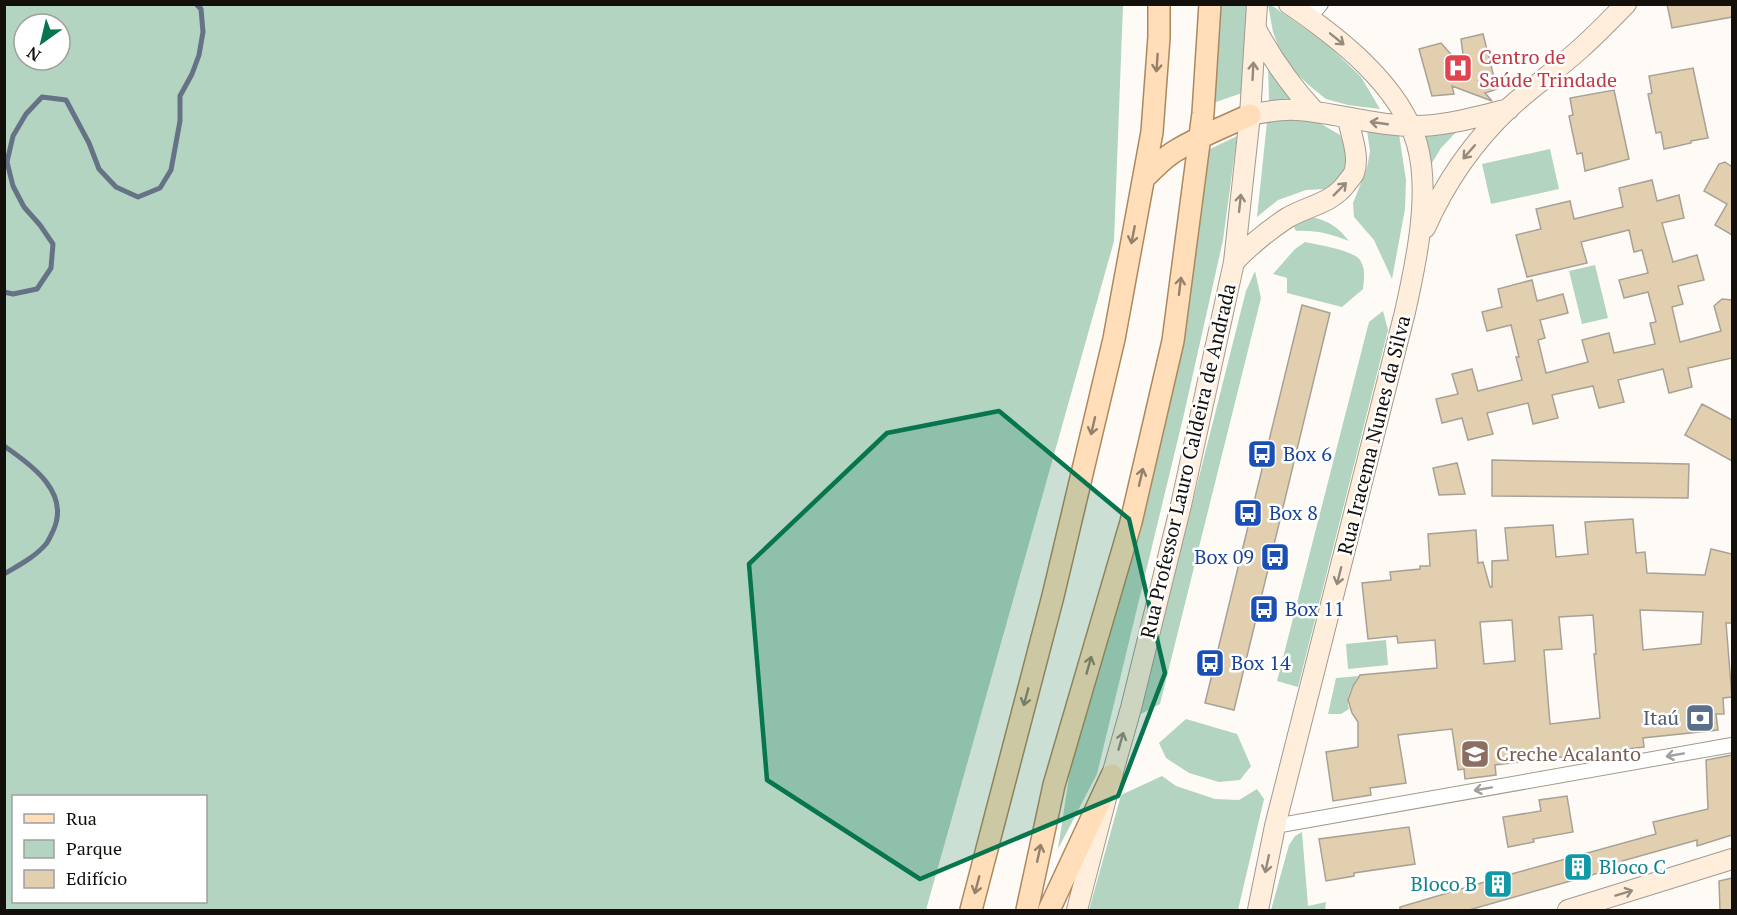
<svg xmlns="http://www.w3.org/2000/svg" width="1737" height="915" viewBox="0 0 1737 915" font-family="'PT Serif',serif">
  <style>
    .green { fill: #b2d4c1; fill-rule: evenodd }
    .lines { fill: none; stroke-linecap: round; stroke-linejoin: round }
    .stream { stroke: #667386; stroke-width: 5 }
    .building { fill: #e1cfb0; stroke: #a8a195; stroke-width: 1.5; fill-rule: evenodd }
    .street-casing { stroke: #a19b8f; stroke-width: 16 }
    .secondary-casing { stroke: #a19b8f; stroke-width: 22 }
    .primary-casing { stroke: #ac885f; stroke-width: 24 }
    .street { stroke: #fff; stroke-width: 14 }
    .secondary { stroke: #ffeedc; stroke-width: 20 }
    .primary { stroke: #ffdeb9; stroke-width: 21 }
    .oneway { stroke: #958a7e }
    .oneway2 { stroke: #95816b }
    .oneway3 { stroke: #a19f9e }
    .marked { fill: #07754e; fill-opacity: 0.2; stroke: #07754e; stroke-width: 4.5; stroke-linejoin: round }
    .labels { text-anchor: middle; stroke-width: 5; stroke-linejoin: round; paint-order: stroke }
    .health-label { font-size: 20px; fill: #be3a42; stroke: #fff; text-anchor: start }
    .street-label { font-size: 20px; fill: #13100c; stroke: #fff }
    .transit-label { font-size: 20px; fill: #164399; stroke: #fff; text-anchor: start }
    .service-label { font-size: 20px; fill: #4e5e75; stroke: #fff; text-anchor: end }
    .education-label { font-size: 20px; fill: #785e54; stroke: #fff; text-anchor: start }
    .culture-label { font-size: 20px; fill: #0d838f; stroke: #fff; text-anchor: start }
  </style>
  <rect width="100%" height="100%" fill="#fefbf6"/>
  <!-- green -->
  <path class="green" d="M 5,4 L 1123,5 L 1114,241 L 926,910 L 5,910 ZM 24,24 L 60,24 L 60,60 L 24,60 ZM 14,796 L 206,796 L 206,902 L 14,902 Z
    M 1219,5 L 1248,5 L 1242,93 L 1213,103 Z
    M 1268,5 L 1271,5 L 1327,44 L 1361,77 L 1380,109 L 1348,105 L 1326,99 L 1311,87 L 1284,62 L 1273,32 Z
    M 1268,65 L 1291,99 L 1269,101 Z
    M 1294,118 L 1318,122 L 1340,135 L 1346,150 L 1348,164 L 1336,182 L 1325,189 L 1306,190 L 1278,200 L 1257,217 L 1267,122 Z
    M 1458,130 L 1441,148 L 1429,168 L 1424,136 Z
    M 1367,131 L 1399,134 L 1406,180 L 1405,209 L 1392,279 L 1374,240 L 1354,217 L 1353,203 L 1367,168 L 1370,151 Z
    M 1237,136 L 1223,240 L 1184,414 L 1097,774 L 1058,849 L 1075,737 L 1208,150 Z
    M 1550,149 L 1559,189 L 1491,204 L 1482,164 Z
    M 1313,217 C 1330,222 1338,227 1349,241 C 1331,234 1316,230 1296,231 L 1294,227 L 1296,222 L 1304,219 Z
    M 1305,242 C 1318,245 1353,250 1360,260 C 1366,269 1364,279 1363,289 L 1342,307 L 1287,293 L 1287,278 L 1273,274 L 1295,249 Z
    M 1595,265 L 1608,318 L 1582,324 L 1569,271 Z
    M 1255,271 L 1261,298 L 1160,704 L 1139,715 L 1246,291 Z
    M 1383,311 L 1388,330 L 1298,687 L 1277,681 L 1369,322 Z
    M 1386,640 L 1388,665 L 1348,669 L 1346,644 Z
    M 1358,676 C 1352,687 1345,697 1349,709 L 1341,714 L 1328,714 L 1336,678 Z
    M 1186,719 L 1237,734 L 1251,766 L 1240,780 L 1219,782 L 1189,773 L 1166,758 L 1159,743 Z
    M 1162,776 L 1176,786 L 1215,799 L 1239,800 L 1257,789 L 1264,799 L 1238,910 L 1089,910 L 1121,795 Z
    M 1302,832 L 1308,906 L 1326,902 L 1325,910 L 1271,910 L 1289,845 L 1295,836 Z"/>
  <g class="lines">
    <!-- stream -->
    <path class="stream" d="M 4,292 L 13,294 L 37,289 L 51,268 L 53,244 L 40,225 L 24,207 L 13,186 L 7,162 L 13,136 L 26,114 L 42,97 L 66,100 L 89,143 L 99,169 L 116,187 L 138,197 L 160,188 L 171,170 L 180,121 L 180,96 L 192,74 L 199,55 L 203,32 L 201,9 L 196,4
      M 4,446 C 32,465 71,493 53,531 C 51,535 49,540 46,544 C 35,557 19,565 4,574"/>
  </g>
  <!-- building -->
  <path class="building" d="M 1667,4 L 1732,4 L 1732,17 L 1672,28 Z
    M 1483,34 L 1497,89 L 1485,93 L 1492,101 L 1452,86 L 1454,94 L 1432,96 L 1419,49 L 1441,43 L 1465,70 L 1461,39 Z
    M 1693,68 L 1708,138 L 1691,141 L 1691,143 L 1664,149 L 1661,132 L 1656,133 L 1648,94 L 1652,93 L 1649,76 Z
    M 1614,90 L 1629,159 L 1585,171 L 1582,153 L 1577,154 L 1569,116 L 1573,115 L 1570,98 Z
    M 1725,162 L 1732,167 L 1732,235 L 1715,225 L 1727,204 L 1704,191 L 1719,164 Z
    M 1652,180 L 1657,201 L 1679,195 L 1684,218 L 1662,223 L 1673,262 L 1697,255 L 1704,280 L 1678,286 L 1683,304 L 1672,307 L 1680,342 L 1721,331 L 1714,306 L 1722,299 L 1732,300 L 1732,358 L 1688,368 L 1692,387 L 1669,393 L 1663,369 L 1618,380 L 1624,402 L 1599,408 L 1593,386 L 1552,395 L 1558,418 L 1533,424 L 1528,403 L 1487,413 L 1493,434 L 1468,440 L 1462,418 L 1442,423 L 1436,399 L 1458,394 L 1452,374 L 1472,369 L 1478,391 L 1522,380 L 1516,357 L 1519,357 L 1511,325 L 1487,331 L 1482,312 L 1502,307 L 1498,289 L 1532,280 L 1537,301 L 1563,294 L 1568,313 L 1540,320 L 1545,338 L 1538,340 L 1546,373 L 1588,362 L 1582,340 L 1609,333 L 1614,353 L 1655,344 L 1650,323 L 1656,322 L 1648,292 L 1624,298 L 1619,280 L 1648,273 L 1642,250 L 1634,252 L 1629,230 L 1581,242 L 1587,263 L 1527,277 L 1516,235 L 1541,229 L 1536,209 L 1570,201 L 1574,219 L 1623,207 L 1619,188 Z
    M 1302,305 L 1330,313 L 1234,710 L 1205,703 Z
    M 1702,404 L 1732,420 L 1732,461 L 1685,435 Z
    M 1492,460 L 1689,464 L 1688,498 L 1492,496 Z
    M 1457,463 L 1465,494 L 1439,495 L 1433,468 Z
    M 1633,519 L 1636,553 L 1645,552 L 1647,573 L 1705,575 L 1711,549 L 1732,554 L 1732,623 L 1726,623 L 1732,697 L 1723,698 L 1724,714 L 1716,714 L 1718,730 L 1643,738 L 1644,747 L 1495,765 L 1496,775 L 1465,779 L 1464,769 L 1458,770 L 1452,729 L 1398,735 L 1406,783 L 1370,788 L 1371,795 L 1333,801 L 1326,752 L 1358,747 L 1358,722 L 1352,713 L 1348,700 L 1353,686 L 1360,675 L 1437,668 L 1435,640 L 1398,643 L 1397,636 L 1368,639 L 1362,583 L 1391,580 L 1390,572 L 1420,569 L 1420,566 L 1430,566 L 1428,534 L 1476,530 L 1478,563 L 1483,562 L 1490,587 L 1492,587 L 1492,561 L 1508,560 L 1505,528 L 1553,525 L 1556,557 L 1588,554 L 1585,522 ZM 1640,610 L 1703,612 L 1701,644 L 1643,650 ZM 1593,615 L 1596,654 L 1594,654 L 1600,718 L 1550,724 L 1544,650 L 1562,649 L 1559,617 ZM 1512,620 L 1515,661 L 1484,664 L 1480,622 Z
    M 1732,755 L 1732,835 L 1697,846 L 1697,840 L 1622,861 L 1623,866 L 1469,910 L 1400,910 L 1400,907 L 1515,873 L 1656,834 L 1653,822 L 1708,809 L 1706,760 Z
    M 1567,796 L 1573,832 L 1533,839 L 1534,842 L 1508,847 L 1503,817 L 1541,811 L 1539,800 Z
    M 1409,827 L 1415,864 L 1354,873 L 1354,876 L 1326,881 L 1319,839 Z
    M 1732,878 L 1732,910 L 1720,910 L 1719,881 Z"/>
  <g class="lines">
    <!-- street casing -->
    <g class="street-casing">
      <path id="street" d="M 1309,18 L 1321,4
        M 1275,826 L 1732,745"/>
    </g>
    <!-- secondary casing -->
    <g class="secondary-casing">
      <path id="secondary" d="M 1256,29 C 1273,61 1290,85 1315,112
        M 1250,115 C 1265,112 1280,109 1296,110 C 1334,112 1371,125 1409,126 C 1443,127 1476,117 1509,109
        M 1425,228 C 1445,183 1473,142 1509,108 C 1532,87 1557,70 1580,49 C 1596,35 1611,19 1626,4
        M 1234,262 C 1251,244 1266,232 1287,218 C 1307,206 1331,204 1346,184 C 1348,181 1352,177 1354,173 C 1360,157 1351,135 1348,119
        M 1077,910 L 1112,775 L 1131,708 L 1181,505 L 1234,262 L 1250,115 L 1257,4
        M 1258,910 L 1275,826 L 1405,312 C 1416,263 1431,193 1417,144 C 1400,85 1338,37 1289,4
        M 1568,910 L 1732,859"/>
    </g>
    <!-- primary casing -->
    <g class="primary-casing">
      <path id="primary" d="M 1144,178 C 1155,168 1164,157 1177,150 C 1200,136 1226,126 1250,115
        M 971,910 L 1053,596 L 1114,339 L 1152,132 L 1159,37 L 1159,4
        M 1027,910 L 1054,785 L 1131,522 L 1173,341 L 1203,113 L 1210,4
        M 1049,910 L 1112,775"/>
    </g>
    <!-- street -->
    <use href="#street" class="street"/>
    <!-- secondary -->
    <use href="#secondary" class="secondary"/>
    <!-- primary -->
    <use href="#primary" class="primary"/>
  </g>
  <!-- one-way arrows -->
  <defs><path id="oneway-shaft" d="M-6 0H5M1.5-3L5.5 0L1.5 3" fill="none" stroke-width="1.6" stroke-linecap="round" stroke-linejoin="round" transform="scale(1.5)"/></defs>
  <g class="oneway">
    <use href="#oneway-shaft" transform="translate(1337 39) rotate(39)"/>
    <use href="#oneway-shaft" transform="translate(1253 71) rotate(-87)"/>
    <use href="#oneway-shaft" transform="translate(1379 123) rotate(-172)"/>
    <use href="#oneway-shaft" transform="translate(1469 152) rotate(131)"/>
    <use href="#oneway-shaft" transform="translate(1340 189) rotate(-45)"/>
    <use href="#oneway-shaft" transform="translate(1240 203) rotate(-84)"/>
    <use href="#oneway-shaft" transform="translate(1339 576) rotate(104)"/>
    <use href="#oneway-shaft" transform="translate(1121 741) rotate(-74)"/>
    <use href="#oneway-shaft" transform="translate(1267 864) rotate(102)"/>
    <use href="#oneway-shaft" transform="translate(1624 893) rotate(-17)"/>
  </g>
  <g class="oneway2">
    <use href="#oneway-shaft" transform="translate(1157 63) rotate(94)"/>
    <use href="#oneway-shaft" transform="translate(1133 235) rotate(101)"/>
    <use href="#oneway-shaft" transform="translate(1180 286) rotate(-83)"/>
    <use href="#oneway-shaft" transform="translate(1093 426) rotate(103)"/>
    <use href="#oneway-shaft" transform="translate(1141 477) rotate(-77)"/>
    <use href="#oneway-shaft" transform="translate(1089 665) rotate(-74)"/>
    <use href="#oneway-shaft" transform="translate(1026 697) rotate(105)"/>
    <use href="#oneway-shaft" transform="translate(1039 853) rotate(-78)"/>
    <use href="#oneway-shaft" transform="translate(977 885) rotate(105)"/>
  </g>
  <g class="oneway3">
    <use href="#oneway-shaft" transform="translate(1675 755) rotate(170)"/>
    <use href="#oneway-shaft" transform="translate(1483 789) rotate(170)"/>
  </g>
  <!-- marked area -->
  <path class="marked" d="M 999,411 L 1129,519 L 1165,673 L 1118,796 L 920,879 L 767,780 L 749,564 L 887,433 Z"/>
  <!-- icons -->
  <defs>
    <g id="hospital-square" transform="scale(1.5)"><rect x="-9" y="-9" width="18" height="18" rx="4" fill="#e0444e" stroke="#fff"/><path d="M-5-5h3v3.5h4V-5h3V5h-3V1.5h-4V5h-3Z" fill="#fff"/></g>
    <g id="bus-square" transform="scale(1.5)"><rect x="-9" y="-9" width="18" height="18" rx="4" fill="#1a4fb4" stroke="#fff"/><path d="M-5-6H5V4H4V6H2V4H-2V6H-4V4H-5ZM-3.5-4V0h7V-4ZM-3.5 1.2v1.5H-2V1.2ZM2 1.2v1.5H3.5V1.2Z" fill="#fff"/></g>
    <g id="bank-square" transform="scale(1.5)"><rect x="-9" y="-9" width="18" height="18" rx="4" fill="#5c6f8a" stroke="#fff"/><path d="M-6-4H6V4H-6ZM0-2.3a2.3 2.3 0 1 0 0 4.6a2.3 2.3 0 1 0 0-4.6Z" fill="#fff"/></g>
    <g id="school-square" transform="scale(1.5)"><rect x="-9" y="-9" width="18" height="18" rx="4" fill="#8d6e63" stroke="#fff"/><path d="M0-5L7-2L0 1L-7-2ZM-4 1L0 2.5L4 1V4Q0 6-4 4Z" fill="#fff"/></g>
    <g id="building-square" transform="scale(1.5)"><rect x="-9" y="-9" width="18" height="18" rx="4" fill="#0f9aa8" stroke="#fff"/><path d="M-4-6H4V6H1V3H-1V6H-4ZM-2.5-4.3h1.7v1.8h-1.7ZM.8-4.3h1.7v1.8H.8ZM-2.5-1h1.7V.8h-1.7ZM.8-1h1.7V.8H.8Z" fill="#fff"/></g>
  </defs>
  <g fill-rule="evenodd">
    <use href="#hospital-square" x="1458" y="68"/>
    <use href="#bus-square" x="1262" y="454"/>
    <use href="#bus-square" x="1248" y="513"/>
    <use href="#bus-square" x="1275" y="557"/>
    <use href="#bus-square" x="1264" y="609"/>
    <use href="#bus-square" x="1210" y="663"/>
    <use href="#bank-square" x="1700" y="718"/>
    <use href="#school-square" x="1475" y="754"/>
    <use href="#building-square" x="1578" y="867"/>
    <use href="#building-square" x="1498" y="884"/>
  </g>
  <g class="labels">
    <!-- health labels -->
    <g class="health-label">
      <text x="1479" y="64">Centro de<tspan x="1479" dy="23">Saúde Trindade</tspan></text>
    </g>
    <!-- street labels -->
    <g class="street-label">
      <text transform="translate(1374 435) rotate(-76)" y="7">Rua Iracema Nunes da Silva</text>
      <text transform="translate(1188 461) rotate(-77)" y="7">Rua Professor Lauro Caldeira de Andrada</text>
    </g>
    <!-- transit labels -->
    <g class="transit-label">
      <text x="1283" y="461">Box 6</text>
      <text x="1269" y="520">Box 8</text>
      <text x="1254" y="564" text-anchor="end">Box 09</text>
      <text x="1285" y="616">Box 11</text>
      <text x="1231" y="670">Box 14</text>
    </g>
    <!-- service labels -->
    <g class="service-label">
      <text x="1679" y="725">Itaú</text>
    </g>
    <!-- education labels -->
    <g class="education-label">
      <text x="1496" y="761">Creche Acalanto</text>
    </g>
    <!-- culture labels -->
    <g class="culture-label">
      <text x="1599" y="874">Bloco C</text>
      <text x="1477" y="891" text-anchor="end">Bloco B</text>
    </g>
  </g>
  <!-- border -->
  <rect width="1737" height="915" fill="none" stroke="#13100c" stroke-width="12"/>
  <!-- legend -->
  <rect x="12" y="795" width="195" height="108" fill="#ffffff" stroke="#a19f9e" stroke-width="1.5"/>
  <rect x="24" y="814" width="30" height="9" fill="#ffdeb9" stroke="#a19f9e" stroke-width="1.5"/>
  <text x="66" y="825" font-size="18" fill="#13100c">Rua</text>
  <rect x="24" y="840" width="30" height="18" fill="#b2d4c1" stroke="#a19f9e" stroke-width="1.5"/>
  <text x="66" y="855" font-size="18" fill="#13100c">Parque</text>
  <rect x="24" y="870" width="30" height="18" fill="#e1cfb0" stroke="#a19f9e" stroke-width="1.5"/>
  <text x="66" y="885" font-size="18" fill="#13100c">Edifício</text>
  <!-- north arrow -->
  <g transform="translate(42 42) rotate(214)"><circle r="28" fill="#ffffff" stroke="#a19f9e" stroke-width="1.5"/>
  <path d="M0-4.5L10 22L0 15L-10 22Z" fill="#07754e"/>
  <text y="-9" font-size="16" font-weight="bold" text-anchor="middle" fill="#13100c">N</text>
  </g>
</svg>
